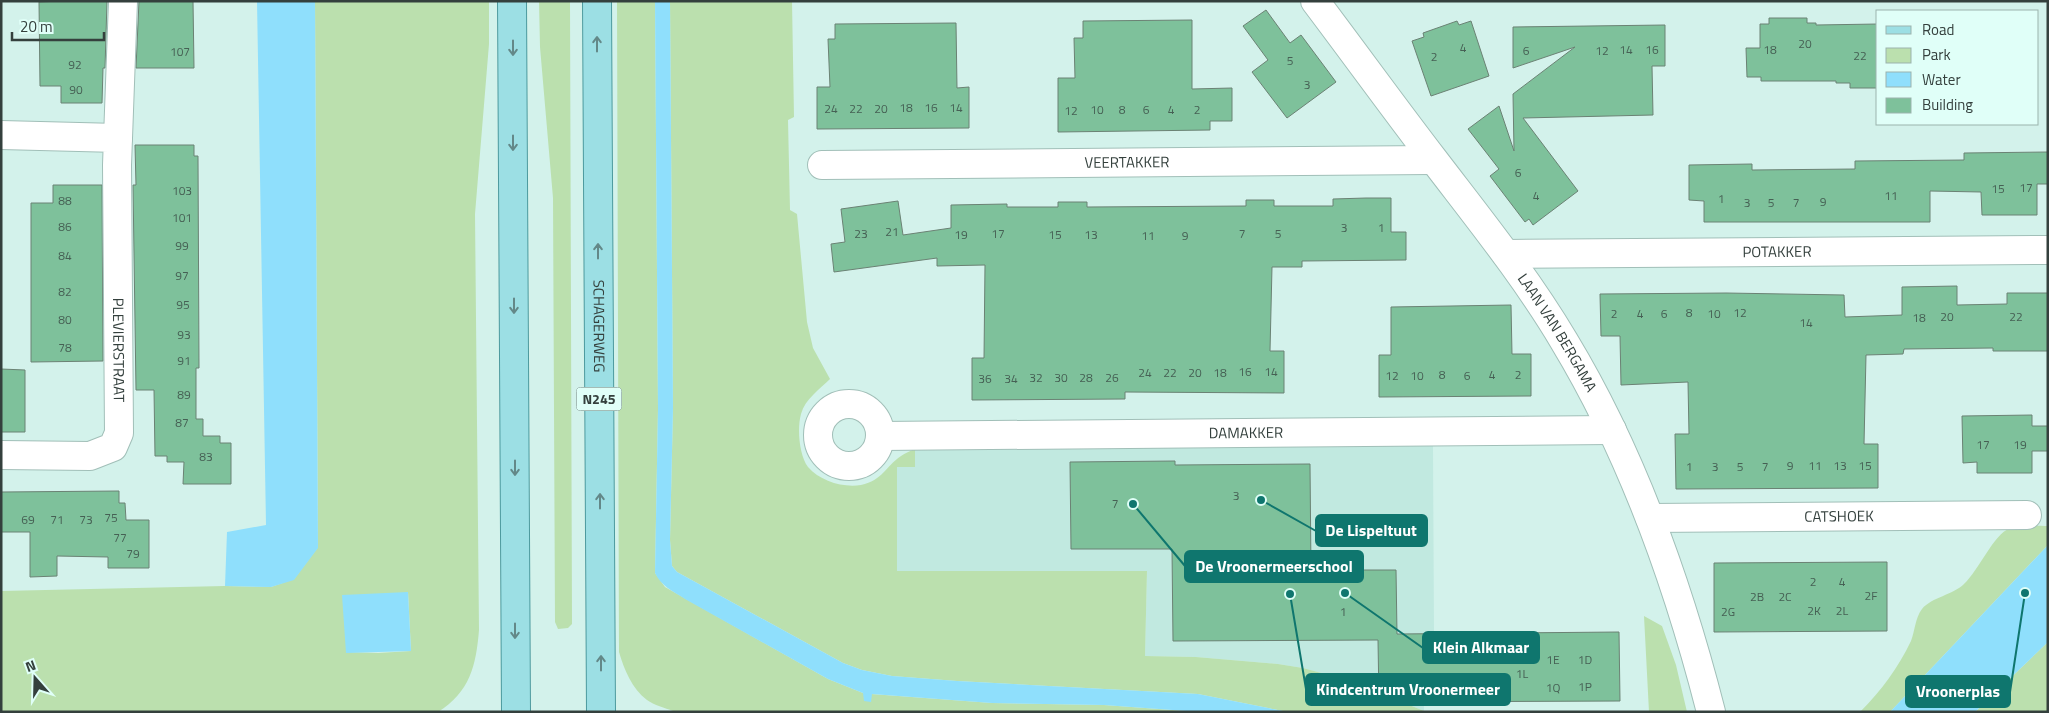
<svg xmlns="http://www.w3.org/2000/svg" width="2049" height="713" viewBox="0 0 2049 713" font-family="'Titillium Web',sans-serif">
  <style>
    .built { fill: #c1e9e0 }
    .green { fill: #bbe0ae; fill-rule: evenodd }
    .water { fill: #8fdffc }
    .building { fill: #7ec19b; stroke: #6b8274 }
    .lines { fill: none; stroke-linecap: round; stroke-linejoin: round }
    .minor-casing { stroke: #a1bfb8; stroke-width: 30 }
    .major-casing { stroke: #4d9a9e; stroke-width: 30 }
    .minor { stroke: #fff; stroke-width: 28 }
    .major { stroke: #9cdfe4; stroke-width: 28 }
    .oneway { stroke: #638888 }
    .labels { text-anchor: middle; stroke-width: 5; stroke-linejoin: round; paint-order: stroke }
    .number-label { font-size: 12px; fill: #466054 }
    .shield { fill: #e0fff8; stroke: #687975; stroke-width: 1 }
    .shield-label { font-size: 14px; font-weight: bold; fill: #34403d }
    .street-label { font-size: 15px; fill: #34403d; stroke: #e0fff8 }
    .leader { fill: none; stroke: #0f766e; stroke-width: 2 }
    .callout-dot { fill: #0f766e; stroke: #e0fff8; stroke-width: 2 }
    .callout { fill: #0f766e; stroke: #0f766e; stroke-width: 2 }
    .callout-label { font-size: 16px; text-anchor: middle; font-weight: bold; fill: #fff }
  </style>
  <rect width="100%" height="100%" fill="#d3f2eb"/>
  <!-- built -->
  <path class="built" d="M 1433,446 L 1434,633 L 1422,634 L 1424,711 L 1351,681 L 1303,668 L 1278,664 L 1196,657 L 1145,656 L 1147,571 L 897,571 L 897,467 L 915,449 Z"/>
  <!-- green -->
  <path class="green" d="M 315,1 L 489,1 L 489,44 L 475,214 L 479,630 C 476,666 470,692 438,712 L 1,712 L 1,591 L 225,586 L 271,587 L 294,579 L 318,547 ZM 408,592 L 411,651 L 378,653 L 346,652 Z
    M 539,1 L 570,1 L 572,624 L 568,628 L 558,629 L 555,622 L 553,198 L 540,47 Z
    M 617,1 L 655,1 L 658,409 L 655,573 L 665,587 L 828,679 L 863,693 L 871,702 L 871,694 L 992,703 L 1104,705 L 1200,712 L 673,711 C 665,708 654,705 647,700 C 632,689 624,669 619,652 Z
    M 670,1 L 792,1 L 794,117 L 788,120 L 790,210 L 797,214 L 807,322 L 813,348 L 830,379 C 820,389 805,399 801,414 C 797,428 799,455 808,467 C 820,481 843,488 861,485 C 883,480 885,467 901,456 C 905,453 910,451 915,449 L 915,467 L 897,467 L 897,571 L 1147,571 L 1145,656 L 1196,657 L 1278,664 L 1303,668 L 1351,681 L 1424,711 L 1467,712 L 1288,712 L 1198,694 L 957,681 L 892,676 L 862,670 L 843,663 L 677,572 L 672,566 L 670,540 L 673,408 Z
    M 2048,526 L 2048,545 L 1890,712 L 1860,712 C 1881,691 1898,668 1911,641 C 1915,631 1915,618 1922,609 C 1932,597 1953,595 1964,584 C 1979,570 1993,535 2010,528 C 2018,525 2038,526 2048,526 Z
    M 1644,616 L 1662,626 L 1676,665 L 1687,712 L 1649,712 Z
    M 2048,642 L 2048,712 L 1975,712 Z"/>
  <!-- water -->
  <path class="water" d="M 257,1 L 315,1 L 318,548 L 294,580 L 271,587 L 225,586 L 227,532 L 266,525 Z
    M 655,1 L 670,1 L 673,408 L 670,540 L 672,566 L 677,572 L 843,663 L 862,670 L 892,676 L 957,681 L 1198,694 L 1288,712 L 1200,712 L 1104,705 L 992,703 L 872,694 L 871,702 L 864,701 L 863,693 L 828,679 L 685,599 C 673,591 661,586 655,573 L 658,409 Z
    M 2048,545 L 2048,642 L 1975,712 L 1890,712 Z
    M 408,592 L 411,651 L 346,653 L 342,595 Z"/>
  <!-- building -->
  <path class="building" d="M 61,1 L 107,1 L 105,68 L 103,68 L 102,103 L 61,103 L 61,86 L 40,86 L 39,2 Z
    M 139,1 L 193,1 L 194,68 L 136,68 Z
    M 1266,10 L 1290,43 L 1301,35 L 1336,82 L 1287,118 L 1252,72 L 1268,60 L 1243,26 Z
    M 1769,18 L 1807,18 L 1807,23 L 1816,23 L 1816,25 L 1878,24 L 1878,88 L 1850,88 L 1850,83 L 1836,83 L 1836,81 L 1761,81 L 1761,77 L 1747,77 L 1746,48 L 1760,48 L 1760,24 L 1769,24 Z
    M 1192,20 L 1192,89 L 1232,88 L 1232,121 L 1210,121 L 1210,130 L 1058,132 L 1058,78 L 1075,78 L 1074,38 L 1083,38 L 1083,21 Z
    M 1457,21 L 1459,25 L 1471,21 L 1489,76 L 1431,96 L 1412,41 L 1424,37 L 1423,33 Z
    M 956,23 L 957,88 L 969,87 L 969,128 L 817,129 L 817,87 L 830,87 L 828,39 L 835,39 L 835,24 Z
    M 1665,25 L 1665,66 L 1652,66 L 1653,115 L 1523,118 L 1578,191 L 1533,225 L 1529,219 L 1525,222 L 1490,176 L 1499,169 L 1468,129 L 1499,106 L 1514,151 L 1513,94 L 1575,47 L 1513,68 L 1513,27 Z
    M 135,145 L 194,145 L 194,156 L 198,156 L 199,368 L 196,368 L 196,419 L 203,419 L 203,436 L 220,436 L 220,443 L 231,443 L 231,484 L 183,484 L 184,462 L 167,462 L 167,456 L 155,456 L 154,390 L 136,390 L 133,185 L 136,185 Z
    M 2048,152 L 2048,184 L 2037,184 L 2037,215 L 1982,215 L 1981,192 L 1930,191 L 1930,222 L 1704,222 L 1704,201 L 1689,200 L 1689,165 L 1752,164 L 1752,170 L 1855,169 L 1855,161 L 1964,160 L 1964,153 Z
    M 53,185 L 102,185 L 103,361 L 31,362 L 31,203 L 53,203 Z
    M 1366,198 L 1391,198 L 1391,232 L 1406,232 L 1406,260 L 1302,261 L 1302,267 L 1272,267 L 1270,351 L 1284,351 L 1284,393 L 1125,392 L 1125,399 L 972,400 L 972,358 L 984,358 L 985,265 L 937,266 L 937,258 L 834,272 L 831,244 L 845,242 L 841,209 L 898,201 L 903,235 L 951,228 L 951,205 L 1007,204 L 1007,207 L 1058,207 L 1058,202 L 1087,202 L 1087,207 L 1246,206 L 1246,200 L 1274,200 L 1274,206 L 1333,206 L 1333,199 Z
    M 1957,286 L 1957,305 L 2007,304 L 2007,293 L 2048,293 L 2048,351 L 1993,351 L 1993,348 L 1904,349 L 1903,354 L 1866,355 L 1864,444 L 1878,444 L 1878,488 L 1676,489 L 1675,434 L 1689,434 L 1688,382 L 1621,385 L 1620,336 L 1601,336 L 1600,294 L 1726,293 L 1844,295 L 1845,317 L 1902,315 L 1902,287 Z
    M 1511,305 L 1512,354 L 1531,354 L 1531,396 L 1379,397 L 1379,355 L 1391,355 L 1391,307 Z
    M 1,369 L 25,370 L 25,432 L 1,432 Z
    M 2032,415 L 2032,426 L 2048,426 L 2048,451 L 2032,451 L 2032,473 L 1977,473 L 1977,462 L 1963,463 L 1962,416 Z
    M 1175,461 L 1175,465 L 1310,464 L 1311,570 L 1396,570 L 1397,634 L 1619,632 L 1620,701 L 1379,702 L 1378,640 L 1173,641 L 1172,549 L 1071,549 L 1070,462 Z
    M 119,491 L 119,503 L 125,503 L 126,520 L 149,520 L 149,568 L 108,568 L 108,557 L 57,556 L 57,576 L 30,577 L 30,532 L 1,532 L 1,492 Z
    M 1887,562 L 1887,631 L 1714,632 L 1714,563 Z"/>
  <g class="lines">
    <!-- minor casing -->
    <g class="minor-casing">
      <g id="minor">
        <path id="s1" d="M 1315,1 C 1355,54 1394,108 1434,160 C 1479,219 1526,277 1564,341 C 1633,455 1678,583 1711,712"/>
        <path id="s2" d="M 1,135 L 118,138 L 117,165 L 119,433 L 113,447 L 90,456 L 1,455"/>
        <path d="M 118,138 L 123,1"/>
        <path id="s3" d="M 822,165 L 1433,160"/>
        <path id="s4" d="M 1506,254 L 2048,250"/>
        <circle cx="849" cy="435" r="31"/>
        <path id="s5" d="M 880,436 L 1612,430"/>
        <path id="s6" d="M 1650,518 L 2027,515"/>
      </g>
    </g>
    <!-- major casing -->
    <g class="major-casing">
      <g id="major">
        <path d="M 512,1 L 516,712"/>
        <path id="s7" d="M 597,1 L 601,712"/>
      </g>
    </g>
    <!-- minor -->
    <use href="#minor" class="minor"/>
    <!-- major -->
    <use href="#major" class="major"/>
  </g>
  <!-- one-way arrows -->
  <defs><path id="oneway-shaft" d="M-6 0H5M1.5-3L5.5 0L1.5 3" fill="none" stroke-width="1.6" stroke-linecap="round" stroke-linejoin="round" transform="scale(1.25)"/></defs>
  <g class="oneway">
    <use href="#oneway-shaft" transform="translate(597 44) rotate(-90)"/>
    <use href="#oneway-shaft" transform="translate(513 48) rotate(90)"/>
    <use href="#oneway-shaft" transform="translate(513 143) rotate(90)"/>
    <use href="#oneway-shaft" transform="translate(598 251) rotate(-90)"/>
    <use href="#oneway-shaft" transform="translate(514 306) rotate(90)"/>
    <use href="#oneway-shaft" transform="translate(515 468) rotate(90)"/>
    <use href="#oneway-shaft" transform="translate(600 501) rotate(-90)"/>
    <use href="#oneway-shaft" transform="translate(515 631) rotate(90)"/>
    <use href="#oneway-shaft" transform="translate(601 663) rotate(-90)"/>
  </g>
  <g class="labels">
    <!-- number labels -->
    <g class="number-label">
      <text x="1805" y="48">20</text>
      <text x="1463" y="52">4</text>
      <text x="1626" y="54">14</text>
      <text x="1652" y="54">16</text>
      <text x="1770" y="54">18</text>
      <text x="1526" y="55">6</text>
      <text x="1602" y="55">12</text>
      <text x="180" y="56">107</text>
      <text x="1860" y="60">22</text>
      <text x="1434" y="61">2</text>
      <text x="1290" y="65">5</text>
      <text x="75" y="69">92</text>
      <text x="1307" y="89">3</text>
      <text x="76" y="94">90</text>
      <text x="906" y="112">18</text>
      <text x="931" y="112">16</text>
      <text x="956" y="112">14</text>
      <text x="831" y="113">24</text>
      <text x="856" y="113">22</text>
      <text x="881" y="113">20</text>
      <text x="1097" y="114">10</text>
      <text x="1122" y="114">8</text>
      <text x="1146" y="114">6</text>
      <text x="1171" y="114">4</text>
      <text x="1197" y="114">2</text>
      <text x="1071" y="115">12</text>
      <text x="1518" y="177">6</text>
      <text x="2026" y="192">17</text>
      <text x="1998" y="193">15</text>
      <text x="182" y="195">103</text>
      <text x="1536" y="200">4</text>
      <text x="1891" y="200">11</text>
      <text x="1721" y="203">1</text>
      <text x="65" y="205">88</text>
      <text x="1823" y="206">9</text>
      <text x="1747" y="207">3</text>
      <text x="1771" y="207">5</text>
      <text x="1796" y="207">7</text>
      <text x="182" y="222">101</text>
      <text x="65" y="231">86</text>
      <text x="1344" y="232">3</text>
      <text x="1381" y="232">1</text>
      <text x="892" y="236">21</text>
      <text x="861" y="238">23</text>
      <text x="998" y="238">17</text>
      <text x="1242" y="238">7</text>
      <text x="1278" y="238">5</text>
      <text x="961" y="239">19</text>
      <text x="1055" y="239">15</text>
      <text x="1091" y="239">13</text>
      <text x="1148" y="240">11</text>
      <text x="1185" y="240">9</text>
      <text x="182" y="250">99</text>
      <text x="65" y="260">84</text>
      <text x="182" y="280">97</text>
      <text x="65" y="296">82</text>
      <text x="183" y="309">95</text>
      <text x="1689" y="317">8</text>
      <text x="1740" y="317">12</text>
      <text x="1614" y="318">2</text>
      <text x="1640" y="318">4</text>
      <text x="1664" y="318">6</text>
      <text x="1714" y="318">10</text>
      <text x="1947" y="321">20</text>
      <text x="2016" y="321">22</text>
      <text x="1919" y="322">18</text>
      <text x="65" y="324">80</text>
      <text x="1806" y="327">14</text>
      <text x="184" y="339">93</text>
      <text x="65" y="352">78</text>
      <text x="184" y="365">91</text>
      <text x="1245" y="376">16</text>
      <text x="1271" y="376">14</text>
      <text x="1145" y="377">24</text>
      <text x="1170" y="377">22</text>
      <text x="1195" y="377">20</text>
      <text x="1220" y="377">18</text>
      <text x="1442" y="379">8</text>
      <text x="1492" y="379">4</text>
      <text x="1518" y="379">2</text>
      <text x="1392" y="380">12</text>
      <text x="1417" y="380">10</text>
      <text x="1467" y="380">6</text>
      <text x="1036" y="382">32</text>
      <text x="1061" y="382">30</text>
      <text x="1086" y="382">28</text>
      <text x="1112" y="382">26</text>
      <text x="985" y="383">36</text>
      <text x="1011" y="383">34</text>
      <text x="184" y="399">89</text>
      <text x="182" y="427">87</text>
      <text x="1983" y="449">17</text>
      <text x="2020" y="449">19</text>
      <text x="206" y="461">83</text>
      <text x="1790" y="470">9</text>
      <text x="1815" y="470">11</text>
      <text x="1840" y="470">13</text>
      <text x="1865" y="470">15</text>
      <text x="1689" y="471">1</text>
      <text x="1715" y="471">3</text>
      <text x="1740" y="471">5</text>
      <text x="1765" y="471">7</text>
      <text x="1236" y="500">3</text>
      <text x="1115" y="508">7</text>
      <text x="111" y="522">75</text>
      <text x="28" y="524">69</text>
      <text x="57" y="524">71</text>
      <text x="86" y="524">73</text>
      <text x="120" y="542">77</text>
      <text x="133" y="558">79</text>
      <text x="1813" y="586">2</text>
      <text x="1842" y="586">4</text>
      <text x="1871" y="600">2F</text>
      <text x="1757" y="601">2B</text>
      <text x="1785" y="601">2C</text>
      <text x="1814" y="615">2K</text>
      <text x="1842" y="615">2L</text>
      <text x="1343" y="616">1</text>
      <text x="1728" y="616">2G</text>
      <text x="1553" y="664">1E</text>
      <text x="1585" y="664">1D</text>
      <text x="1522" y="678">1L</text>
      <text x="1585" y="691">1P</text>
      <text x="1553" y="692">1Q</text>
    </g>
    <!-- shield labels -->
    <rect class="shield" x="576.5" y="387.5" width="45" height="23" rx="4"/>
    <g class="shield-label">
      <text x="599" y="404">N245</text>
    </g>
    <!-- street labels -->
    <g class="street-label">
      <text dy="5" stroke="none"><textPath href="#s3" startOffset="305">VEERTAKKER</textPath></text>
      <text dy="5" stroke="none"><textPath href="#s4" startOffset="271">POTAKKER</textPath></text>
      <text dy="5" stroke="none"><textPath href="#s7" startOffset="325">SCHAGERWEG</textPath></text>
      <text dy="5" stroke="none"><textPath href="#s1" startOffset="411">LAAN VAN BERGAMA</textPath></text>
      <text dy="5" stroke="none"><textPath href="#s2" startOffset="329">PLEVIERSTRAAT</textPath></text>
      <text dy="5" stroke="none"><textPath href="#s5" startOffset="366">DAMAKKER</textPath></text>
      <text dy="5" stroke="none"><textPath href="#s6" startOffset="189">CATSHOEK</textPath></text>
    </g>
  </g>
  <!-- callouts -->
  <path class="leader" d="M1261 500L1316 531M1133 504L1185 566M1345 593L1423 648M1290 594L1306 689M2025 593L2010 692"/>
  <g class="callout-dot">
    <circle cx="1261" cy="500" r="5"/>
    <circle cx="1133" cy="504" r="5"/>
    <circle cx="1345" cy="593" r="5"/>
    <circle cx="1290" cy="594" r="5"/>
    <circle cx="2025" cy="593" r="5"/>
  </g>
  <g class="callout">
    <rect x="1316" y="515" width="111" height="31" rx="5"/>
    <rect x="1185" y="551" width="178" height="31" rx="5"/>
    <rect x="1423" y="632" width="116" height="31" rx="5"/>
    <rect x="1306" y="674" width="204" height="31" rx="5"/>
    <rect x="1906" y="676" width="104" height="31" rx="5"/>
  </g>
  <g class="callout-label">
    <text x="1371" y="536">De Lispeltuut</text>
    <text x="1274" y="572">De Vroonermeerschool</text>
    <text x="1481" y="653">Klein Alkmaar</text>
    <text x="1408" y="695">Kindcentrum Vroonermeer</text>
    <text x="1958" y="697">Vroonerplas</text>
  </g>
  <!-- border -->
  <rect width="2049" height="713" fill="none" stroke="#34403d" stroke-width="5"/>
  <!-- legend -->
  <rect x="1876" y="10" width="162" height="115" fill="#e0fff8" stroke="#9bb3ad"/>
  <rect x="1886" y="26" width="25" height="8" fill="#9cdfe4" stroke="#9bb3ad"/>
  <text x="1922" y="35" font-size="15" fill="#34403d">Road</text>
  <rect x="1886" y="48" width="25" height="15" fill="#bbe0ae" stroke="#9bb3ad"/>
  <text x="1922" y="60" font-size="15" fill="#34403d">Park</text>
  <rect x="1886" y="72" width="25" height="15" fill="#8fdffc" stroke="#9bb3ad"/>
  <text x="1922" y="85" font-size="15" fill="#34403d">Water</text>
  <rect x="1886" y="98" width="25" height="15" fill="#7ec19b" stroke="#9bb3ad"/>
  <text x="1922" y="110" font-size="15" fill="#34403d">Building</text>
  <!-- north arrow -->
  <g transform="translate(35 678) rotate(340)" stroke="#e0fff8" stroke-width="4" paint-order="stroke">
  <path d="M0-4L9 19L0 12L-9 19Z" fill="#34403d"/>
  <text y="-8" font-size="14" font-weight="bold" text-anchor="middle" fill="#34403d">N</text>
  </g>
  <!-- scale -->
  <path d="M12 32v8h92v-8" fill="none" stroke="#34403d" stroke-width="2.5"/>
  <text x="20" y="32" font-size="15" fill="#34403d" stroke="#e0fff8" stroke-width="4" paint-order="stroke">20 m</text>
</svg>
